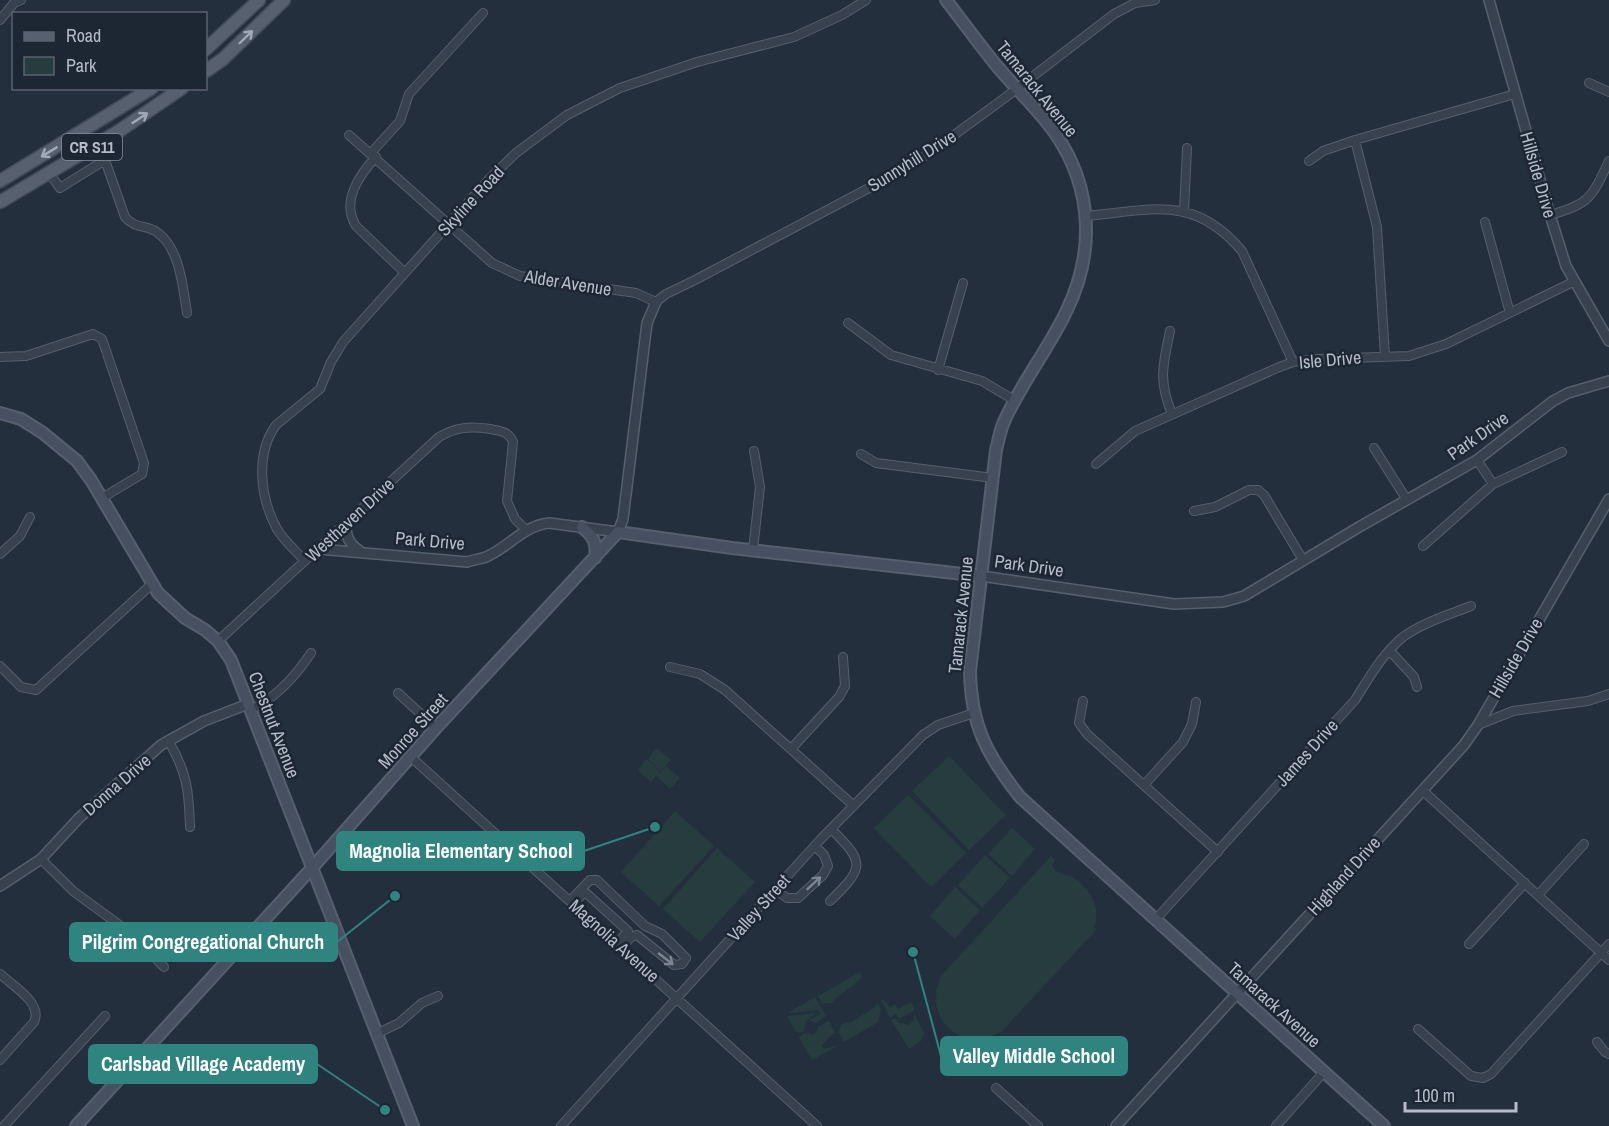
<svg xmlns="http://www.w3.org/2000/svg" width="1609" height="1126" viewBox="0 0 1609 1126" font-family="'Archivo Narrow',sans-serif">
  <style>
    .green { fill: #263c3f }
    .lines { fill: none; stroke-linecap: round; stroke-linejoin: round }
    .minor-casing { stroke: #565f6c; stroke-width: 10 }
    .tertiary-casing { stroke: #565f6c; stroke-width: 12 }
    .secondary-casing { stroke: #565f6c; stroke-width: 14 }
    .primary-casing { stroke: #414a57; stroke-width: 15 }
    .minor { stroke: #38414e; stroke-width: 8 }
    .tertiary { stroke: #38414e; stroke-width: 9 }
    .secondary { stroke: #465061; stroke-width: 10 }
    .primary { stroke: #56606e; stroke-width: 12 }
    .oneway { stroke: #a1aab7 }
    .oneway2 { stroke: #7c8592 }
    .labels { text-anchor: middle; stroke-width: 5; stroke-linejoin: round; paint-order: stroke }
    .shield { fill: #1d2633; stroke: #878f9c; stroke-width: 1.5 }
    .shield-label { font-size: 16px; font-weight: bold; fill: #b4bcc9 }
    .street-label { font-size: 18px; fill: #b4bcc9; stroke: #1d2633 }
    .leader { fill: none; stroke: #308480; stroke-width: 2 }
    .callout-dot { fill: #308480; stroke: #1d2633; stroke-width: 2 }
    .callout { fill: #308480; stroke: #308480; stroke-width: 2 }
    .callout-label { font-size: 20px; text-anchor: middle; font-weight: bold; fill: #fff }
  </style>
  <rect width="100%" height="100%" fill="#242f3e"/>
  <!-- green -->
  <path class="green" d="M 657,748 L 671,760 L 661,771 L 648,759 Z
    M 949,756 L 1006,815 L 969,850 L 912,791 Z
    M 647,759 L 660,771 L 658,775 L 666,766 L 680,778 L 670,789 L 656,776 L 651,782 L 638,770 Z
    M 908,795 L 966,853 L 931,887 L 874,828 Z
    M 675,811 L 714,846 L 659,906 L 621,872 Z
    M 1012,828 L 1035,849 L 1012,876 L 988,854 Z
    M 717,848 L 755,882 L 700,942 L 663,909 Z
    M 985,855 L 1010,878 L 982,908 L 958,885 Z
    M 1051,856 L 1055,860 L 1052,865 L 1054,869 C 1060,874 1065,874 1072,877 C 1089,886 1102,908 1094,927 L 1097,929 L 1002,1031 C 961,1055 922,1019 941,976 Z
    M 955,887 L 980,910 L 955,939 L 930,916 Z
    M 860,972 L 862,976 C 858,985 839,992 832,1003 L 822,1004 L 818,996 Z
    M 815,997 L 826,1016 L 816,1023 L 809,1020 L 820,1014 L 818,1010 L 788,1013 Z
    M 883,999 L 890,1007 L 895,1004 L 898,1009 L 911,1002 L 915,1010 L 899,1019 L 896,1014 L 890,1018 L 881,1000 Z
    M 878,1003 L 881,1010 L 878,1022 L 844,1042 L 838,1031 L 842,1024 L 852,1022 L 875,1007 L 875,1005 Z
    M 817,1013 L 806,1021 L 804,1031 L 800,1033 L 795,1031 L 787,1016 Z
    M 914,1013 L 924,1033 L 921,1041 L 909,1049 L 891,1020 L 895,1018 L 898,1022 L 908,1025 L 914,1021 Z
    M 829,1021 L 835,1032 L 822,1045 L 824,1049 L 839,1045 L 812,1060 L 799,1037 L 805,1033 L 813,1035 L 817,1032 L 818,1027 Z"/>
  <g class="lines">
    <!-- minor casing -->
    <g class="minor-casing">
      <path id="minor" d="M 0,20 L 14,3 L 21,0
        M 1589,83 L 1609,92
        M 349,135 L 492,263 L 520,276 L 636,293 L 656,302 L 666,294 L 695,280 L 901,171 L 931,152 L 1006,97 L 1114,14 L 1135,3 L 1155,0
        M 1355,140 L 1377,227 L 1385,356
        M 371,153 L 400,121 L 409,94 L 483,13
        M 376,157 C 359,175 341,202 356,226 L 404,272
        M 1309,161 L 1323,151 L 1355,140 L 1515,94
        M 49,173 L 60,188 L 105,160 L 125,217 C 136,230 147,224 158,233 C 180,249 183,288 187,313
        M 1184,211 L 1187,148
        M 1550,215 C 1590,203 1591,199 1609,161
        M 1086,216 C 1152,210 1194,194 1242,251 L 1293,362
        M 1485,222 L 1510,313
        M 848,323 L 891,355 L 982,381 L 1014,400
        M 1170,331 C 1163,365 1158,380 1172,414
        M 0,357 L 26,356 L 93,334 L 102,339 L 144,463 L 142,474 L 102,498
        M 938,370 L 963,283
        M 1374,448 L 1407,500
        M 861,454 L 876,463 L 993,478
        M 1477,460 L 1493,484
        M 1096,464 L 1135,431 L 1277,368 L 1293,362 L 1318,359 L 1409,356 L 1446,344 L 1573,282
        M 1194,511 L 1215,507 L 1249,490 L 1258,490 L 1264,495 L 1303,560
        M 1423,546 L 1493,484 L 1562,452
        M 753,550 L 760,487 L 754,451
        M 0,554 L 20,536 L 30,517
        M 305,561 C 296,551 284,541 277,529 C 260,498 255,454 276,425 L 320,389 L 331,362 L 343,342 L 490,178 L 516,153 L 567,115 L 620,88 L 697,62 L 794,37 L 842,15 L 866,0
        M 218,641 L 439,437 C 456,427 470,426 490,429 C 501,431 508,431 513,442 L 507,501 L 515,519 L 526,530
        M 1390,651 L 1414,677 L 1417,687
        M 0,666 L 21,687 L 36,690 L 152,584
        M 670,667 L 700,674 L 725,690 L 854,806
        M 398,693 L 436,728
        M 1083,701 L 1079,723 L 1087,734 L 1218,852
        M 250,710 C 276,698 295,677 311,653
        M 1478,725 L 1513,711 L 1588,701 L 1609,694
        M 169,742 C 187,772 189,792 190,827
        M 791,749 L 839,697 L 845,686 L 843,657
        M 411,757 L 817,1126
        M 1144,785 L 1183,742 L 1192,724 L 1196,702
        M 1422,790 L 1609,960
        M 41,859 L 73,891 L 133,935 L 164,967
        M 776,890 L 787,898 L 798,898 L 823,875 L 828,866 L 824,855 L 815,846
        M 1538,895 L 1584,844
        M 578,899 L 584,892 L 586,893 L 628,931 L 617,944
        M 570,901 L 590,880 L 597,880 L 645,926 L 662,934 L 686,958 L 682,964 L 674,965 L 637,935 L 631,937 L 621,948
        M 830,901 C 864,868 866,863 831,829
        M 1156,919 L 1355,700 C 1369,678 1382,654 1403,637 C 1422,623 1448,615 1471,606
        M 1469,944 L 1525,883
        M 0,974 C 13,986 43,1003 34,1022 L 0,1060
        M 1418,1029 L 1471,1076 L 1483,1078 L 1491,1074 L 1609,944
        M 378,1033 L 399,1023 L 422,1003 L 438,996
        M 1597,1042 L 1605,1052 L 1609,1054
        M 996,1088 L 1038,1126
        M 4,1126 L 105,1016
        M 561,1126 L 819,841 L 923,735 L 938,725 L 974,713
        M 1276,1126 L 1324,1072"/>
    </g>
    <!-- tertiary casing -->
    <g class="tertiary-casing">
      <path id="tertiary" d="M 1489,0 L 1550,215 L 1566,266 L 1609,341
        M 346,524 C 346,537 349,544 360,551
        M 319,549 L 467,562 C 473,560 480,559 486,557 C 509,547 523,526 549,523 L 618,532 L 623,519 L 647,323 L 656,302
        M 981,576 L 1174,604 L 1223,602 L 1244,596 L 1359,527 L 1477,460 L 1553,401 L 1568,393 L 1609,381
        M 0,886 L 41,859 L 79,818 L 161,745 L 204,721 L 248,704
        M 1116,1126 L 1464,745 L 1478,725 L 1609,499"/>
    </g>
    <!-- secondary casing -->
    <g class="secondary-casing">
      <path id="secondary" d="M 946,0 C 963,22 979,44 996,65 C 1012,84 1029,101 1045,120 C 1092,177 1098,247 1066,312 C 1048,350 1019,386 1003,424 C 1000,432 998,442 996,450 L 970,671 C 971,726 987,755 1020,797 L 1384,1126
        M 0,413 L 21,419 L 43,433 L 77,461 L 91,480 L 158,593 L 185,618 L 205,630 L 218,641 L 231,660 L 413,1126
        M 582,527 C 594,537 597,543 595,558
        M 76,1126 L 312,868 L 436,728 L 618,532 L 732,548 L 981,576"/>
    </g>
    <!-- primary casing -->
    <g class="primary-casing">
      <path id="primary" d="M 206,49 L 259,0
        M 206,71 L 223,59 L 284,0
        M 0,181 L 152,88
        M 0,202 L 119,131 L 182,88"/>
    </g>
    <!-- minor -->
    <use href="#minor" class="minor"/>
    <!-- tertiary -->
    <use href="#tertiary" class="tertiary"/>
    <!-- secondary -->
    <use href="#secondary" class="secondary"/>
    <!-- primary -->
    <use href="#primary" class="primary"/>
  </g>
  <!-- one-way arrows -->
  <defs><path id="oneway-shaft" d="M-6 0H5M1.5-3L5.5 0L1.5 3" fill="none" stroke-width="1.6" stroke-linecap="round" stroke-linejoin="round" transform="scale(1.5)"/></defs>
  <g class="oneway">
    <use href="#oneway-shaft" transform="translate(246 37) rotate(-44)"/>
    <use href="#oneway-shaft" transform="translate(140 118) rotate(-33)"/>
    <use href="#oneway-shaft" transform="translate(49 152) rotate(149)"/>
  </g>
  <g class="oneway2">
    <use href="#oneway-shaft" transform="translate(814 883) rotate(-43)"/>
    <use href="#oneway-shaft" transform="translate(666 959) rotate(38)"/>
  </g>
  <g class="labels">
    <!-- shield labels -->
    <rect class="shield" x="62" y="134" width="60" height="26" rx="4.5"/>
    <g class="shield-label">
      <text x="92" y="153">CR S11</text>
    </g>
    <!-- street labels -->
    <g class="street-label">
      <text transform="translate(1037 89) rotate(51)" y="6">Tamarack Avenue</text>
      <text transform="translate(912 161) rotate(-32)" y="6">Sunnyhill Drive</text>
      <text transform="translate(1538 175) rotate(74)" y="6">Hillside Drive</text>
      <text transform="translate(471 201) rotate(-47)" y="6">Skyline Road</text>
      <text transform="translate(568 283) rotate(9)" y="6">Alder Avenue</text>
      <text transform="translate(1330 360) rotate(-5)" y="6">Isle Drive</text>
      <text transform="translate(1478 436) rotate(-35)" y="6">Park Drive</text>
      <text transform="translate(350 520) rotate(-43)" y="6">Westhaven Drive</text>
      <text transform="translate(430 541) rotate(5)" y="6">Park Drive</text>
      <text transform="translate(1029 566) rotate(8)" y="6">Park Drive</text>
      <text transform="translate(961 615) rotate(-84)" y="6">Tamarack Avenue</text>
      <text transform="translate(1516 658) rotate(-60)" y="6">Hillside Drive</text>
      <text transform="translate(274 725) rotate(69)" y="6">Chestnut Avenue</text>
      <text transform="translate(413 731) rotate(-48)" y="6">Monroe Street</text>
      <text transform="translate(1307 753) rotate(-48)" y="6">James Drive</text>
      <text transform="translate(117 785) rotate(-41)" y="6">Donna Drive</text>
      <text transform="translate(1344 876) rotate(-48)" y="6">Highland Drive</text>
      <text transform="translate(759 908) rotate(-48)" y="6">Valley Street</text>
      <text transform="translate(614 941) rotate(42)" y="6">Magnolia Avenue</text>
      <text transform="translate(1274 1005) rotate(42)" y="6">Tamarack Avenue</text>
    </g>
  </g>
  <!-- callouts -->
  <path class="leader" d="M655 827L584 851M395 896L337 942M913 952L941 1056M385 1110L317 1064"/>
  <g class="callout-dot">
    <circle cx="655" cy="827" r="6"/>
    <circle cx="395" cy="896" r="6"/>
    <circle cx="913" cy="952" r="6"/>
    <circle cx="385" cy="1110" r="6"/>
  </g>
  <g class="callout">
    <rect x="337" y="832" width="247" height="38" rx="6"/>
    <rect x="70" y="923" width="267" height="38" rx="6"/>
    <rect x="941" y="1037" width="186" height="38" rx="6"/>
    <rect x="89" y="1045" width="228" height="38" rx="6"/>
  </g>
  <g class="callout-label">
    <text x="461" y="858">Magnolia Elementary School</text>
    <text x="203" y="949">Pilgrim Congregational Church</text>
    <text x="1034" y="1063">Valley Middle School</text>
    <text x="203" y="1071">Carlsbad Village Academy</text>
  </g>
  <!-- legend -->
  <rect x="12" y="12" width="195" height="78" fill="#1d2633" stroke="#59626f" stroke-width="1.5"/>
  <rect x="24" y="32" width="30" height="9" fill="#56606e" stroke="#59626f" stroke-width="1.5"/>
  <text x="66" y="42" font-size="18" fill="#b4bcc9">Road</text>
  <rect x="24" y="57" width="30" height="18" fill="#263c3f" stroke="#59626f" stroke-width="1.5"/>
  <text x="66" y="72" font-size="18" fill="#b4bcc9">Park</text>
  <!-- scale -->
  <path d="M1405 1102v9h111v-9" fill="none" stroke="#b4bcc9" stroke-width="3"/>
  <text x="1414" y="1102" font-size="18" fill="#b4bcc9" stroke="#1d2633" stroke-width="4.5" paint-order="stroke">100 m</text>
</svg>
